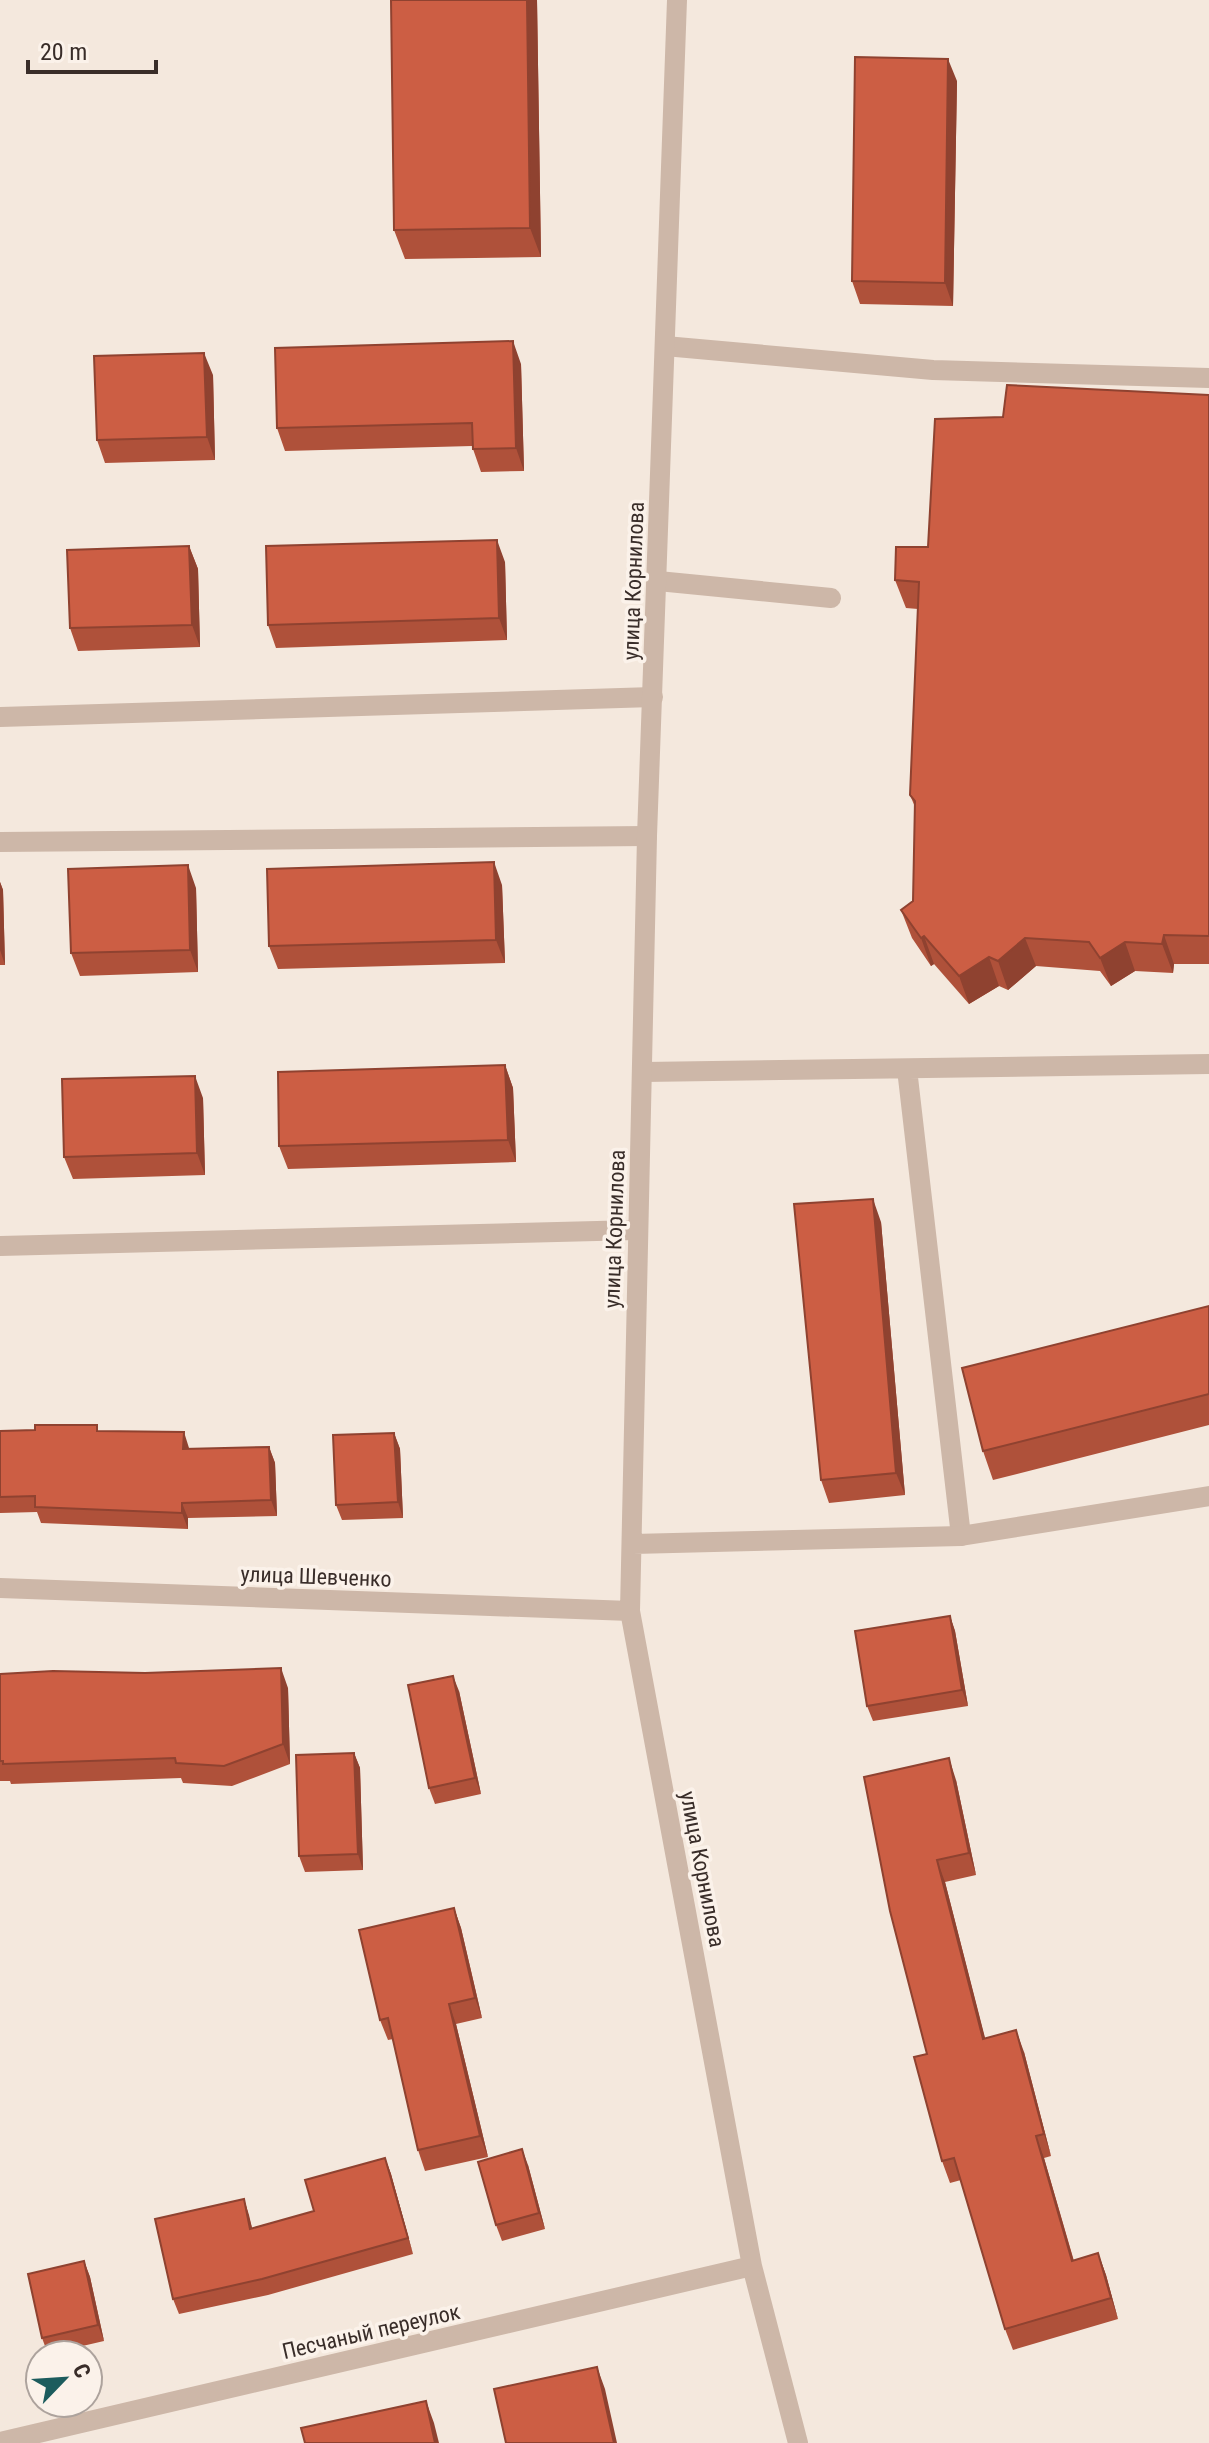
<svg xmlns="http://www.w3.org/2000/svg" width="1209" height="2443" viewBox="0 0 1209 2443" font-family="'Roboto Condensed',sans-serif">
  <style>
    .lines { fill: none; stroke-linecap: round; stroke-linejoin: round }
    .service { stroke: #cdb7a8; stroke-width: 20 }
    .minor { stroke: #cdb7a8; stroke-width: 20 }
    .wall { fill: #af513a }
    .shaded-wall { fill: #8f4230 }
    .building { fill: #cc5e44; stroke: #8f4230; stroke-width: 2 }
    .labels { text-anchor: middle; stroke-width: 7; stroke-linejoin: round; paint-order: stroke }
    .street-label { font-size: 22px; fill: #392d29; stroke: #fbf2ea }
  </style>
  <rect width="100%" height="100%" fill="#f4e8dd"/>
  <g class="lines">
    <!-- service -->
    <path class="service" d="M 665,346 L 933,370 L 1209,378
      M 658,581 L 831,598
      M 0,717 L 653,697
      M 0,842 L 647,836
      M 907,1069 L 961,1536
      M 644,1072 L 1209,1064
      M 0,1246 L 636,1230"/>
    <!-- minor -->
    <path class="minor" d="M 677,0 L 647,836 L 630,1611 L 752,2266 L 798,2443
      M 633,1544 L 961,1536 L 1209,1496
      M 0,1588 L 630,1611
      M 0,2442 L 752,2266"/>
  </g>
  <!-- wall -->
  <path class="wall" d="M 391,0 L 537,0 L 541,257 L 405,259 L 394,230 Z
    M 957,81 L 953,306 L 860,304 L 852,281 Z
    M 521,364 L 524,471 L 481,472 L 473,449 L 472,446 L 285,451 L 277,428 Z
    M 213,375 L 215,460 L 105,463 L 97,440 Z
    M 1209,395 L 1209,964 L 1174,964 L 1173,973 L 1135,971 L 1111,986 L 1100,971 L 1036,966 L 1008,990 L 999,986 L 969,1004 L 934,964 L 931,966 L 912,938 L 901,910 L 913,901 L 915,807 L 910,795 L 918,609 L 906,608 L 895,580 L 928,547 L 1003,417 Z
    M 189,546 L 198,569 L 200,647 L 78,651 L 70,628 Z
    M 505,562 L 507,640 L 276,648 L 268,625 Z
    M 0,882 L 3,890 L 5,965 L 0,965 Z
    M 502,885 L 505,963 L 278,969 L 269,946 Z
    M 196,888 L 198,972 L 80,976 L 71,953 Z
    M 505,1065 L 513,1088 L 516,1162 L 288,1169 L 279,1146 Z
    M 203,1098 L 205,1175 L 73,1179 L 64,1157 Z
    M 881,1222 L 905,1495 L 829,1503 L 821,1480 Z
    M 1209,1306 L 1209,1425 L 993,1480 L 983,1451 Z
    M 0,1431 L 99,1431 L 189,1449 L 269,1447 L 275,1463 L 277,1516 L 188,1518 L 188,1529 L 41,1523 L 37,1512 L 0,1513 Z
    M 394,1433 L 400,1449 L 403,1518 L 342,1520 L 336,1505 Z
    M 950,1616 L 955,1631 L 968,1706 L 873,1721 L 867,1706 Z
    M 0,1674 L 288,1688 L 290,1764 L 232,1786 L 183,1783 L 181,1778 L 11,1784 L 10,1781 L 0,1781 Z
    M 459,1691 L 481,1794 L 435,1804 L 429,1788 Z
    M 354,1753 L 360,1768 L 363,1870 L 305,1872 L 299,1856 Z
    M 956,1780 L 976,1875 L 945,1882 L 985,2039 L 1024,2052 L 1051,2156 L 1044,2158 L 1074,2261 L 1098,2253 L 1106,2275 L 1118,2319 L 1013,2350 L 1005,2329 L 961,2180 L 950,2183 L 942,2161 L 927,2054 L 890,1911 Z
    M 454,1908 L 461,1928 L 482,2018 L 456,2024 L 488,2157 L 425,2171 L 418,2150 L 393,2039 L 388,2040 L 380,2020 Z
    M 385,2158 L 391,2174 L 413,2254 L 268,2295 L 179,2314 L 173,2299 L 244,2199 L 252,2228 L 314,2211 Z
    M 528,2165 L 545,2229 L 502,2241 L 496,2225 Z
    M 84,2261 L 90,2277 L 104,2341 L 48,2354 L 42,2338 Z"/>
  <!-- shaded-wall -->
  <path class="shaded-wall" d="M 527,0 L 537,0 L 541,257 L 530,228 Z
    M 948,59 L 957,81 L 953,306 L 945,283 Z
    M 513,341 L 521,364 L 524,471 L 516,448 Z
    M 204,353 L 213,375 L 215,460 L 207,437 Z
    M 497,540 L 505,562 L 507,640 L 499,618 Z
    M 189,546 L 198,569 L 200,647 L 192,625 Z
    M 494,862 L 502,885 L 505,963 L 496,940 Z
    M 188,865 L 196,888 L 198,972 L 190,950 Z
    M 0,882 L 3,890 L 5,965 L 0,950 Z
    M 1164,935 L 1174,964 L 1173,973 L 1162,944 Z
    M 924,936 L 934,964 L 931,966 L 921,938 Z
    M 1025,938 L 1036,966 L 1008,990 L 998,961 Z
    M 1125,942 L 1135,971 L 1111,986 L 1100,958 Z
    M 989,957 L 999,986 L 969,1004 L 959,976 Z
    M 505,1065 L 513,1088 L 516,1162 L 508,1140 Z
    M 195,1076 L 203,1098 L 205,1175 L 197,1153 Z
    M 873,1199 L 881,1222 L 905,1495 L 896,1473 Z
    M 184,1432 L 189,1448 L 189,1465 L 183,1449 Z
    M 394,1433 L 400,1449 L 403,1518 L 398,1502 Z
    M 269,1447 L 275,1463 L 277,1516 L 271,1500 Z
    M 182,1503 L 188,1518 L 188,1529 L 182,1513 Z
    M 950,1616 L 955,1631 L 968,1706 L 962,1690 Z
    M 281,1668 L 288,1688 L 290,1764 L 283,1744 Z
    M 453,1676 L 459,1691 L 481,1794 L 475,1778 Z
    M 354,1753 L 360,1768 L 363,1870 L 358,1854 Z
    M 949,1758 L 956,1780 L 976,1875 L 969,1853 Z
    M 937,1860 L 945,1882 L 991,2061 L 983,2039 Z
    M 454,1908 L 461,1928 L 482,2018 L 475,1998 Z
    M 449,2004 L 456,2024 L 488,2157 L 480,2136 Z
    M 1016,2030 L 1024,2052 L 1051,2156 L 1044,2134 Z
    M 1036,2136 L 1044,2158 L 1080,2283 L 1072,2261 Z
    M 522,2149 L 528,2165 L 545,2229 L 539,2213 Z
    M 385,2158 L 391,2174 L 413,2254 L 408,2238 Z
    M 244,2199 L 249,2215 L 256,2245 L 250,2229 Z
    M 1098,2253 L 1106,2275 L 1118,2319 L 1111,2298 Z
    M 84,2261 L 90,2277 L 104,2341 L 98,2325 Z
    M 597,2367 L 605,2389 L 617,2443 L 614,2443 Z
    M 426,2401 L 434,2423 L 439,2443 L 435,2443 Z"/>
  <!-- building -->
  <path class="building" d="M 391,0 L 527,0 L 530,228 L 394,230 Z
    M 855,57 L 948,59 L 945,283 L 852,281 Z
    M 513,341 L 516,448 L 473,449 L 472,423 L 277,428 L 275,348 Z
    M 204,353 L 207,437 L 97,440 L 94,356 Z
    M 1007,385 L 1209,395 L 1209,936 L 1164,935 L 1162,944 L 1125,942 L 1100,958 L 1089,942 L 1025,938 L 998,961 L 989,957 L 959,976 L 924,936 L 921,938 L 901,910 L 913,901 L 915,801 L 910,795 L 919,582 L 895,580 L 896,547 L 928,547 L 935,419 L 1003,417 Z
    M 497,540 L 499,618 L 268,625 L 266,546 Z
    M 189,546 L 192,625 L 70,628 L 67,550 Z
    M 494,862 L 496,940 L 269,946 L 267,869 Z
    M 188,865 L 190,950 L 71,953 L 68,869 Z
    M 505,1065 L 508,1140 L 279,1146 L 278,1072 Z
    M 195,1076 L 197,1153 L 64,1157 L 62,1079 Z
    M 873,1199 L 896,1473 L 821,1480 L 794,1204 Z
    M 1209,1306 L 1209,1394 L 983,1451 L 962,1368 Z
    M 35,1425 L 97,1425 L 97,1431 L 184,1432 L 183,1449 L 269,1447 L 271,1500 L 182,1503 L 182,1513 L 35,1507 L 35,1496 L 0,1497 L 0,1431 L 35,1430 Z
    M 394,1433 L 398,1502 L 336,1505 L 333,1435 Z
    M 950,1616 L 962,1690 L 867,1706 L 855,1631 Z
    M 281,1668 L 283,1744 L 224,1766 L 176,1763 L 175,1758 L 3,1764 L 3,1761 L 0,1761 L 0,1674 L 53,1671 L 145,1673 Z
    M 453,1676 L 475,1778 L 429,1788 L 408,1685 Z
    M 354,1753 L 358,1854 L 299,1856 L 296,1755 Z
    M 949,1758 L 969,1853 L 937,1860 L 983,2039 L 1016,2030 L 1044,2134 L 1036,2136 L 1072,2261 L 1098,2253 L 1111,2298 L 1005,2329 L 954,2158 L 942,2161 L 914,2057 L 927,2054 L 890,1911 L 864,1777 Z
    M 454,1908 L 475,1998 L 449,2004 L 480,2136 L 418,2150 L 388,2018 L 380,2020 L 359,1930 Z
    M 522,2149 L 539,2213 L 496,2225 L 478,2162 Z
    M 385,2158 L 408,2238 L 262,2279 L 173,2299 L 155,2219 L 244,2199 L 250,2229 L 314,2211 L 305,2180 Z
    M 84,2261 L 98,2325 L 42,2338 L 28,2274 Z
    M 597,2367 L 614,2443 L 506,2443 L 494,2389 Z
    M 426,2401 L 435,2443 L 305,2443 L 301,2428 Z"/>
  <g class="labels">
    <!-- street labels -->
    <g class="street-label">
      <text transform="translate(633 581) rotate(-88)" y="8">улица Корнилова</text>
      <text transform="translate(614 1229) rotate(-88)" y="8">улица Корнилова</text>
      <text transform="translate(316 1576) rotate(2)" y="8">улица Шевченко</text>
      <text transform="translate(703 1869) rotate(79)" y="8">улица Корнилова</text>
      <text transform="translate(371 2331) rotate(-13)" y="8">Песчаный переулок</text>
    </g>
  </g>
  <!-- north arrow -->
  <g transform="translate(64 2379) rotate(65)"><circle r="38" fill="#fbf2ea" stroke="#ada39d" stroke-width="2"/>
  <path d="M0-6L14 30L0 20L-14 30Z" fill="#1c5c5d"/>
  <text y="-12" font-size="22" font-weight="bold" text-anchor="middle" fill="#392d29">С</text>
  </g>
  <!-- scale -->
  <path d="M28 60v12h128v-12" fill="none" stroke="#392d29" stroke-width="4"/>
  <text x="40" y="60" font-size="24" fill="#392d29" stroke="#fbf2ea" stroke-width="6" paint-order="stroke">20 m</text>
</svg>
